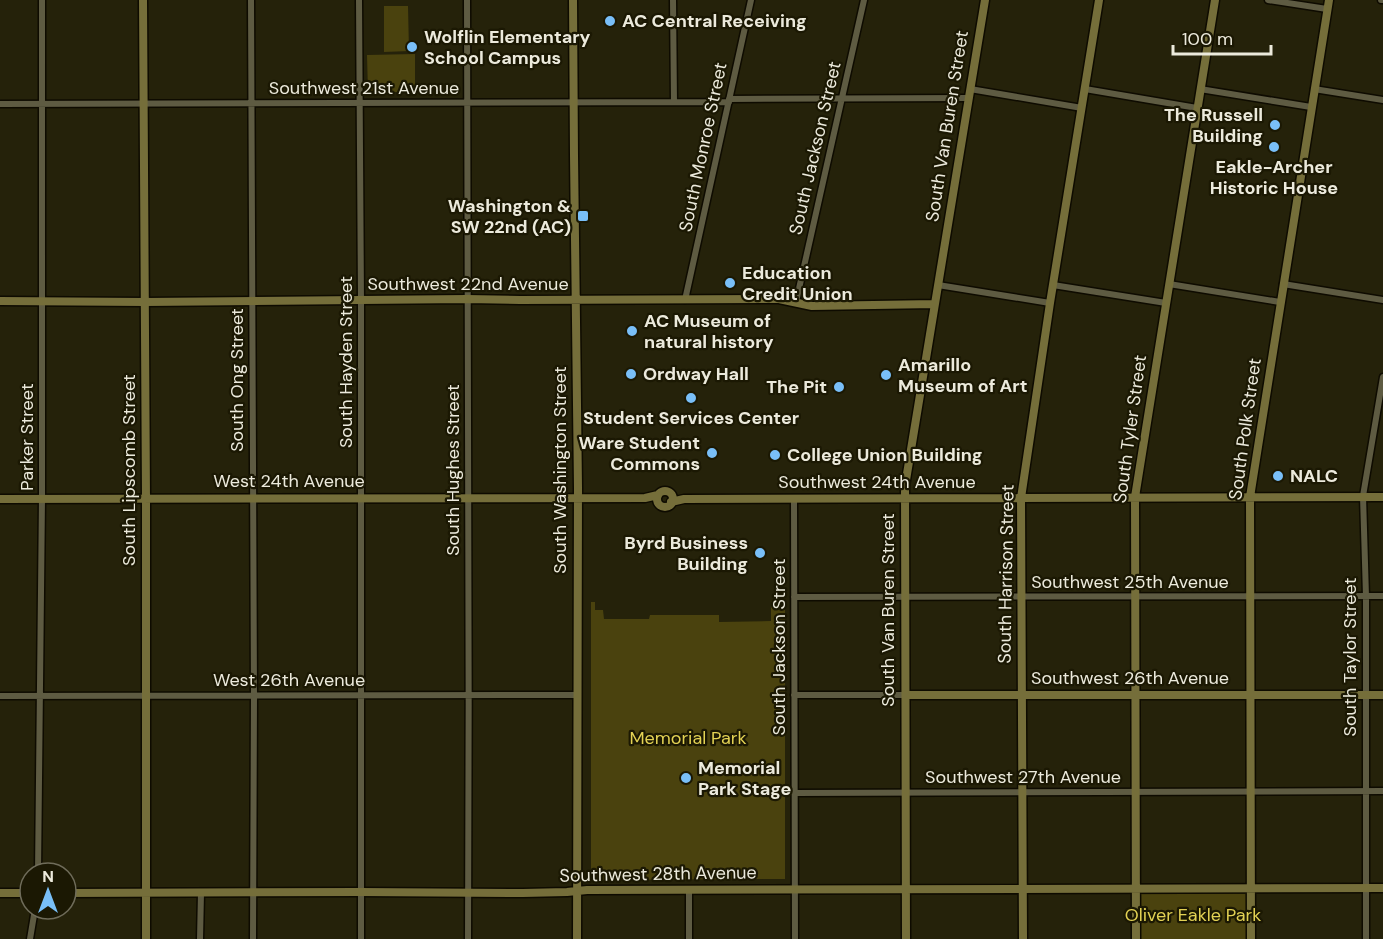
<svg xmlns="http://www.w3.org/2000/svg" width="1383" height="939" viewBox="0 0 1383 939" font-family="'DM Sans',sans-serif">
  <style>
    .green { fill: #4a420e }
    .lines { fill: none; stroke-linecap: round; stroke-linejoin: round }
    .street-casing { stroke: #0e0b00; stroke-width: 9 }
    .secondary-casing { stroke: #0e0b00; stroke-width: 11 }
    .street { stroke: #5e5b42; stroke-width: 6 }
    .secondary { stroke: #756e3a; stroke-width: 8 }
    .poi-dot { fill: #79bff8; stroke: #1b1803; stroke-width: 2 }
    .labels { text-anchor: middle; stroke-width: 4.5; stroke-linejoin: round; paint-order: stroke }
    .poi-label { font-size: 18px; font-weight: bold; fill: #eceadc; stroke: #1b1803; text-anchor: start }
    .street-label { font-size: 18px; fill: #eceadc; stroke: #1b1803 }
    .park-label { font-size: 18px; fill: #e3d254; stroke: #1b1803 }
  </style>
  <rect width="100%" height="100%" fill="#25220a"/>
  <!-- green -->
  <path class="green" d="M 384,6 L 408,6 L 409,51 L 384,52 Z
    M 415,54 L 415,92 L 368,92 L 367,55 Z
    M 777,595 L 785,595 L 785,879 L 591,880 L 591,602 L 595,602 L 595,610 L 603,610 L 604,619 L 649,619 L 650,615 L 719,615 L 719,622 L 771,621 L 771,601 L 777,600 Z
    M 1140,892 L 1246,892 L 1247,939 L 1140,939 Z"/>
  <g class="lines">
    <!-- street casing -->
    <g class="street-casing">
      <path id="street" d="M 251,0 L 254,695 L 253,939
        M 359,0 L 361,301 L 361,939
        M 467,0 C 467,313 470,626 468,939
        M 673,0 L 674,102
        M 1268,0 L 1327,9
        M 1381,0 L 1383,0
        M 970,89 L 1082,108
        M 1085,89 L 1197,108
        M 1200,89 L 1311,107
        M 1314,89 L 1383,100
        M 729,99 L 969,98
        M 0,104 L 729,102
        M 1169,284 L 1280,302
        M 1283,284 L 1383,300
        M 938,285 L 1050,303
        M 1053,285 L 1166,303
        M 685,300 L 751,0
        M 796,302 L 864,0
        M 794,499 L 795,939
        M 794,597 L 1383,596
        M 794,695 L 906,695
        M 0,696 L 577,695
        M 794,793 L 1383,791
        M 38,873 L 42,498 L 42,0
        M 30,939 L 35,909
        M 200,939 L 201,893
        M 689,939 L 689,890
        M 1366,939 L 1366,596 L 1363,496 L 1383,377"/>
    </g>
    <!-- secondary casing -->
    <g class="secondary-casing">
      <path id="secondary" d="M 143,0 L 146,499 L 146,939
        M 573,0 L 574,155 L 578,487 L 577,939
        M 0,301 L 145,302 L 467,299 L 520,300 L 779,299 L 812,306 L 935,304
        M657 499a8 8 0 1 1 16 0a8 8 0 1 1-16 0Z
        M 0,499 L 645,498 L 658,495
        M 671,502 L 684,499 L 1383,497
        M 906,695 L 1383,695
        M 0,893 L 30,893
        M 66,893 L 360,892 L 523,893 L 567,892 L 587,890 L 1383,888
        M 906,939 L 905,486 L 985,0
        M 1023,939 L 1021,498 L 1050,303 L 1099,0
        M 1136,939 L 1135,497 L 1215,0
        M 1251,939 L 1250,497 L 1329,0"/>
    </g>
    <!-- street -->
    <use href="#street" class="street"/>
    <!-- secondary -->
    <use href="#secondary" class="secondary"/>
  </g>
  <!-- markers -->
  <g class="poi-dot">
    <circle cx="610" cy="21" r="6"/>
    <circle cx="412" cy="47" r="6"/>
    <circle cx="1275" cy="125" r="6"/>
    <circle cx="1274" cy="147" r="6"/>
    <rect x="577" y="210" width="12" height="12" rx="3"/>
    <circle cx="730" cy="283" r="6"/>
    <circle cx="632" cy="331" r="6"/>
    <circle cx="631" cy="374" r="6"/>
    <circle cx="886" cy="375" r="6"/>
    <circle cx="839" cy="387" r="6"/>
    <circle cx="691" cy="398" r="6"/>
    <circle cx="712" cy="453" r="6"/>
    <circle cx="775" cy="455" r="6"/>
    <circle cx="1278" cy="476" r="6"/>
    <circle cx="760" cy="553" r="6"/>
    <circle cx="686" cy="778" r="6"/>
  </g>
  <g class="labels">
    <!-- poi labels -->
    <g class="poi-label">
      <text x="622" y="27">AC Central Receiving</text>
      <text x="424" y="43">Wolflin Elementary<tspan x="424" dy="21">School Campus</tspan></text>
      <text x="1263" y="121" text-anchor="end">The Russell<tspan x="1263" dy="21">Building</tspan></text>
      <text x="1274" y="173" text-anchor="middle">Eakle-Archer<tspan x="1274" dy="21">Historic House</tspan></text>
      <text x="571" y="212" text-anchor="end">Washington &amp;<tspan x="571" dy="21">SW 22nd (AC)</tspan></text>
      <text x="742" y="279">Education<tspan x="742" dy="21">Credit Union</tspan></text>
      <text x="644" y="327">AC Museum of<tspan x="644" dy="21">natural history</tspan></text>
      <text x="898" y="371">Amarillo<tspan x="898" dy="21">Museum of Art</tspan></text>
      <text x="643" y="380">Ordway Hall</text>
      <text x="827" y="393" text-anchor="end">The Pit</text>
      <text x="691" y="424" text-anchor="middle">Student Services Center</text>
      <text x="700" y="449" text-anchor="end">Ware Student<tspan x="700" dy="21">Commons</tspan></text>
      <text x="787" y="461">College Union Building</text>
      <text x="1290" y="482">NALC</text>
      <text x="748" y="549" text-anchor="end">Byrd Business<tspan x="748" dy="21">Building</tspan></text>
      <text x="698" y="774">Memorial<tspan x="698" dy="21">Park Stage</tspan></text>
    </g>
    <!-- street labels -->
    <g class="street-label">
      <text x="364" y="94">Southwest 21st Avenue</text>
      <text transform="translate(947 126) rotate(-81)" y="6">South Van Buren Street</text>
      <text transform="translate(703 147) rotate(-78)" y="6">South Monroe Street</text>
      <text transform="translate(815 148) rotate(-77)" y="6">South Jackson Street</text>
      <text x="468" y="290">Southwest 22nd Avenue</text>
      <text transform="translate(346 362) rotate(-90)" y="6">South Hayden Street</text>
      <text transform="translate(237 380) rotate(-90)" y="6">South Ong Street</text>
      <text transform="translate(1130 429) rotate(-82)" y="6">South Tyler Street</text>
      <text transform="translate(1245 429) rotate(-82)" y="6">South Polk Street</text>
      <text transform="translate(27 437) rotate(-90)" y="6">Parker Street</text>
      <text transform="translate(129 470) rotate(-90)" y="6">South Lipscomb Street</text>
      <text transform="translate(453 470) rotate(-90)" y="6">South Hughes Street</text>
      <text transform="translate(560 470) rotate(-90)" y="6">South Washington Street</text>
      <text x="289" y="487">West 24th Avenue</text>
      <text x="877" y="488">Southwest 24th Avenue</text>
      <text transform="translate(1006 574) rotate(-89)" y="6">South Harrison Street</text>
      <text x="1130" y="588">Southwest 25th Avenue</text>
      <text transform="translate(888 610) rotate(-90)" y="6">South Van Buren Street</text>
      <text transform="translate(779 647) rotate(-90)" y="6">South Jackson Street</text>
      <text transform="translate(1350 657) rotate(-90)" y="6">South Taylor Street</text>
      <text x="1130" y="684">Southwest 26th Avenue</text>
      <text x="289" y="686">West 26th Avenue</text>
      <text x="1023" y="783">Southwest 27th Avenue</text>
      <text transform="translate(658 874) rotate(-1)" y="6">Southwest 28th Avenue</text>
    </g>
    <!-- park labels -->
    <g class="park-label">
      <text x="688" y="744">Memorial Park</text>
      <text x="1193" y="921">Oliver Eakle Park</text>
    </g>
  </g>
  <!-- north arrow -->
  <g transform="translate(48 891)"><circle r="28" fill="#1b1803" stroke="#6f6c5a" stroke-width="1.5"/>
  <path d="M0-4.5L10 22L0 15L-10 22Z" fill="#79bff8"/>
  <text y="-9" font-size="16" font-weight="bold" text-anchor="middle" fill="#eceadc">N</text>
  </g>
  <!-- scale -->
  <path d="M1173 45v9h98v-9" fill="none" stroke="#eceadc" stroke-width="3"/>
  <text x="1182" y="45" font-size="18" fill="#eceadc" stroke="#1b1803" stroke-width="4.5" paint-order="stroke">100 m</text>
</svg>
